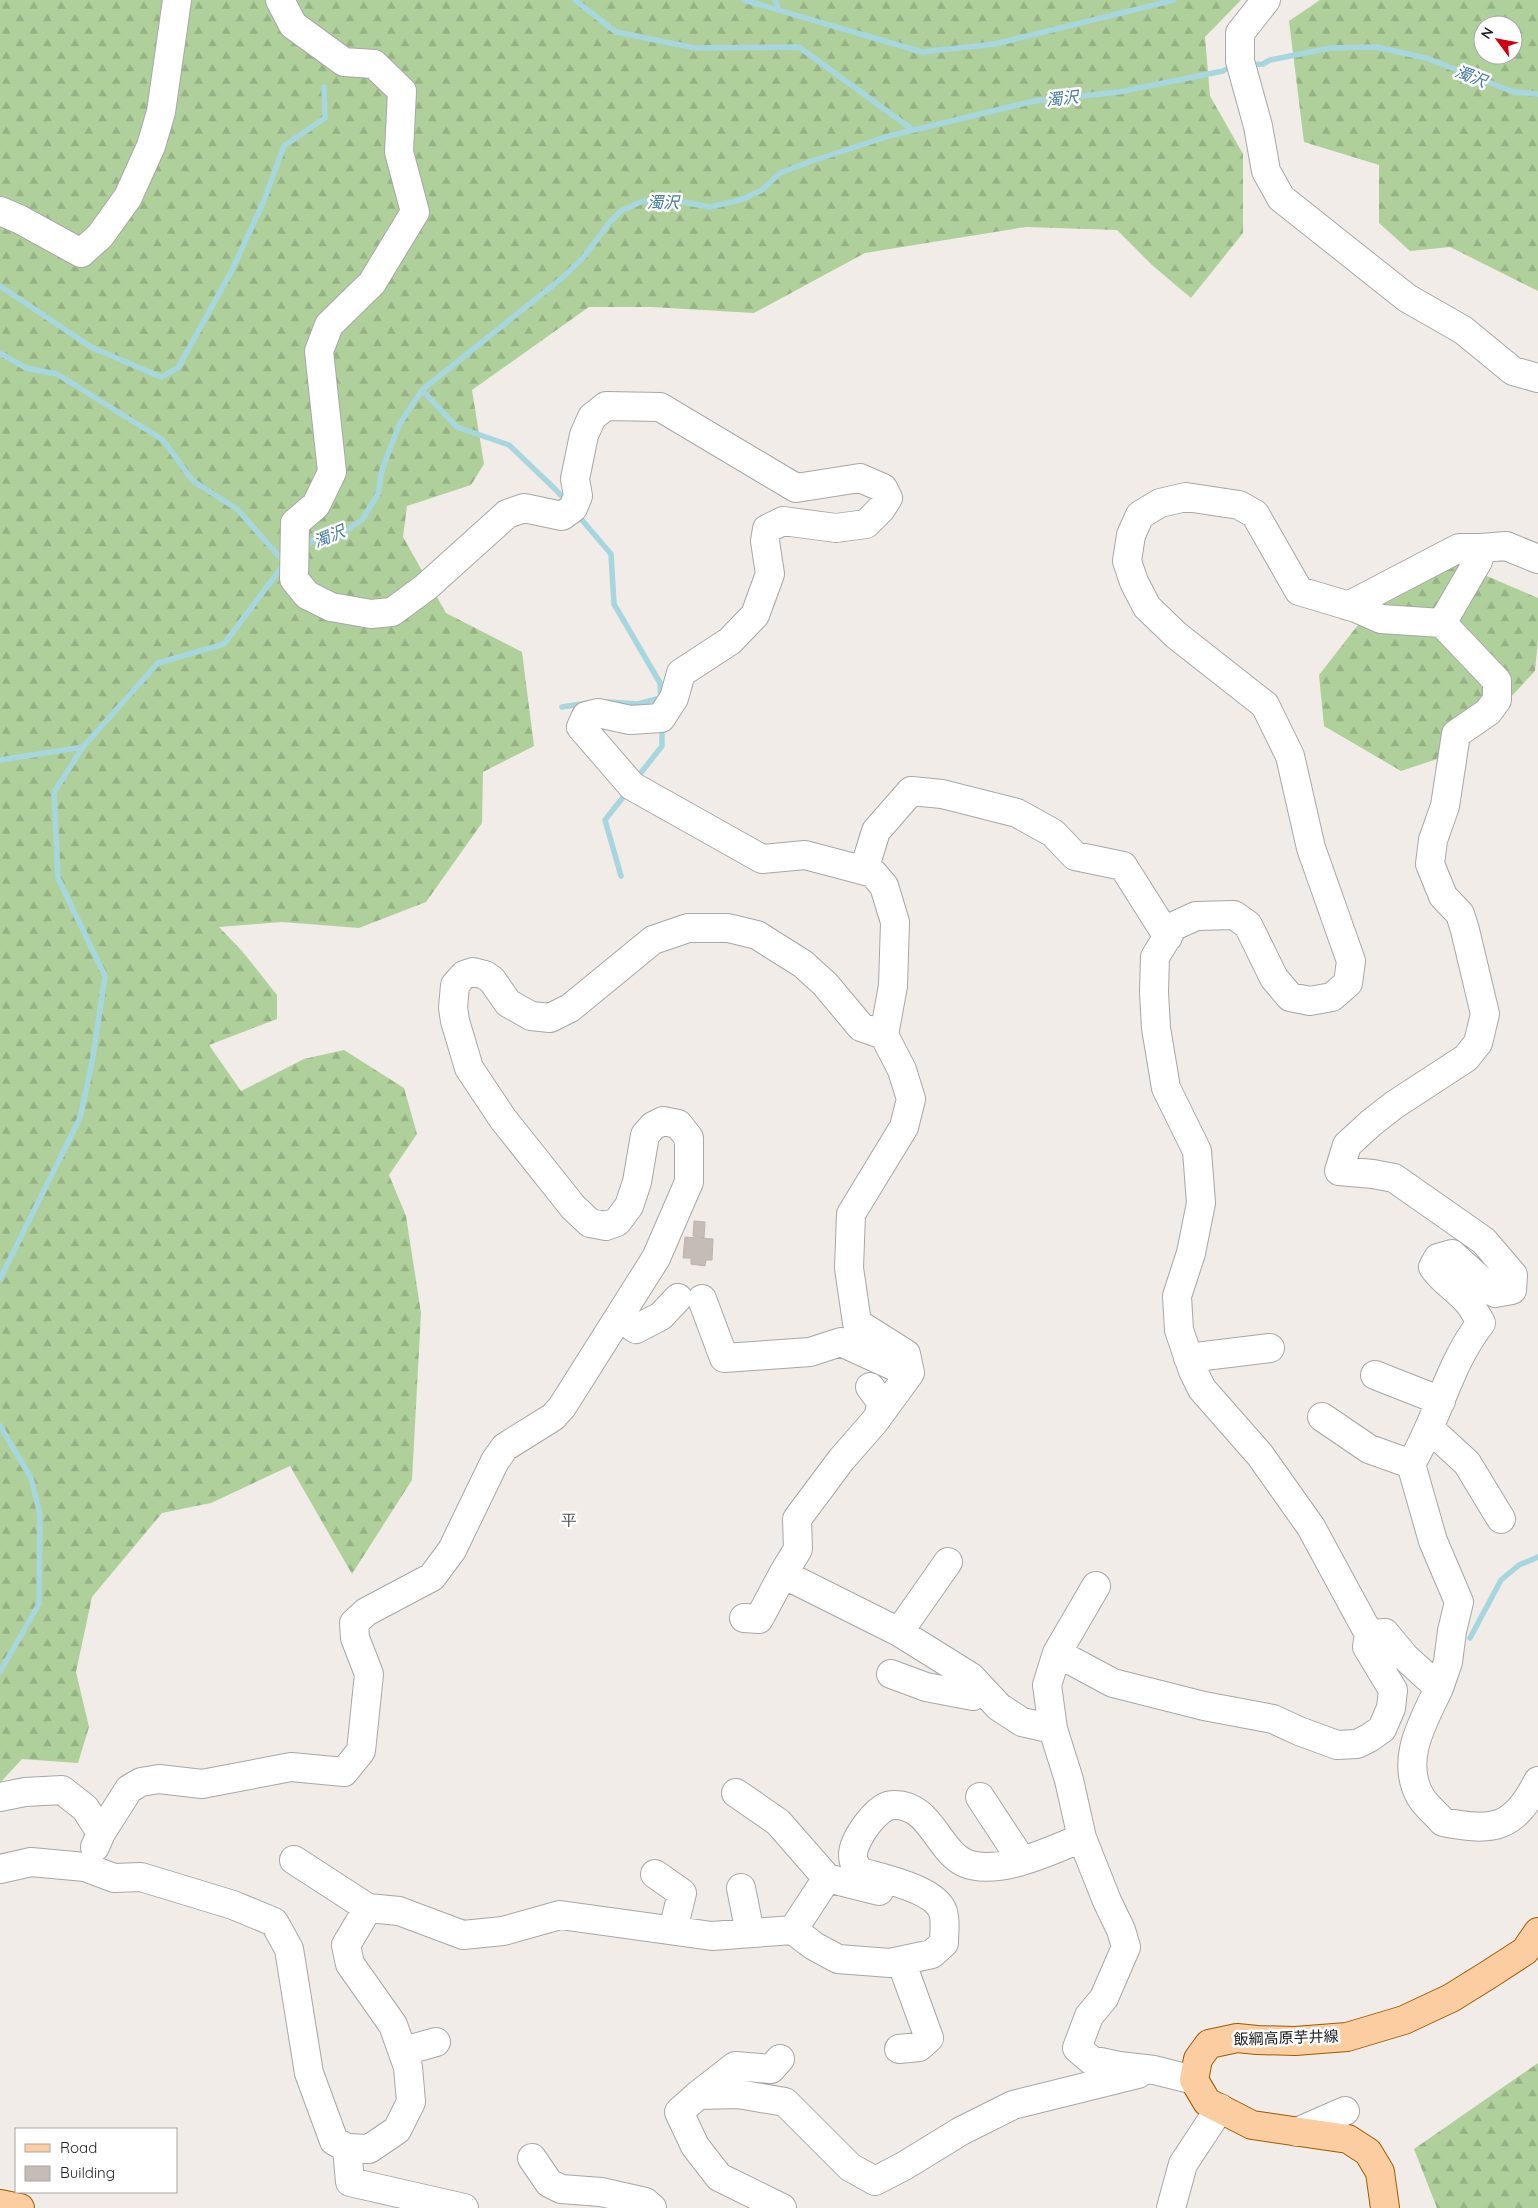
<svg xmlns="http://www.w3.org/2000/svg" width="1538" height="2208" viewBox="0 0 1538 2208" font-family="Quicksand,'Noto Sans JP',sans-serif">
  <style>
    .forest { fill: url(#forest-firs); fill-rule: evenodd }
    .lines { fill: none; stroke-linecap: round; stroke-linejoin: round }
    .stream { stroke: #a7d6de; stroke-width: 5.5 }
    .building { fill: #c5bcb6; stroke: #c2b2a9 }
    .minor-casing { stroke: #a7a7a7; stroke-width: 30 }
    .major-casing { stroke: #9c5b00; stroke-width: 30 }
    .minor { stroke: #fff; stroke-width: 28 }
    .major { stroke: #fccda0; stroke-width: 28 }
    .labels { text-anchor: middle; stroke-width: 5; stroke-linejoin: round; paint-order: stroke }
    .street-label { font-size: 15px; fill: #202020; stroke: #fff }
    .water-label { font-size: 16px; font-style: italic; fill: #457ba1; stroke: #fff }
    .neighbourhood-label { font-size: 16px; fill: #535353; stroke: #fff }
  </style>
  <defs>
    <pattern id="forest-firs" width="22" height="20" patternUnits="userSpaceOnUse" patternTransform="scale(1.25)"><rect width="22" height="20" fill="#afd09b"/><path d="M5 1l3.5 6h-7zM16 11l3.5 6h-7z" fill="#96b285"/></pattern>
  </defs>
  <rect width="100%" height="100%" fill="#f1ece7"/>
  <!-- forest -->
  <path class="forest" d="M 0,0 L 1241,0 L 1205,37 L 1210,96 L 1243,154 L 1243,233 L 1191,298 L 1152,265 L 1117,230 L 1026,227 L 865,253 L 754,313 L 651,307 L 589,307 L 472,390 L 484,464 L 471,485 L 407,506 L 403,537 L 446,613 L 522,652 L 534,746 L 483,772 L 482,823 L 426,902 L 359,928 L 282,922 L 219,927 L 242,951 L 277,995 L 277,1019 L 209,1045 L 241,1091 L 304,1059 L 344,1050 L 404,1088 L 417,1134 L 389,1175 L 406,1216 L 421,1313 L 412,1480 L 352,1574 L 290,1466 L 211,1503 L 162,1513 L 92,1597 L 76,1672 L 89,1727 L 78,1763 L 22,1759 L 0,1783 Z
    M 1320,0 L 1538,0 L 1538,291 L 1450,247 L 1410,251 L 1379,223 L 1379,165 L 1304,142 L 1289,21 ZM 1483,25 L 1513,25 L 1513,55 L 1483,55 Z
    M 1454,562 L 1538,598 L 1538,640 L 1535,671 L 1461,751 L 1401,771 L 1324,726 L 1319,675 L 1400,571 Z
    M 1538,2063 L 1538,2208 L 1437,2208 L 1414,2149 Z"/>
  <g class="lines">
    <!-- stream -->
    <path class="stream" d="M 575,0 L 616,32 L 695,48 L 799,47 L 913,130
      M 744,0 L 922,52 L 995,44 L 1174,0
      M 775,0 L 779,10
      M 1250,65 L 1263,64 L 1270,60 L 1330,48 L 1376,47 L 1426,58 L 1514,92 L 1538,94
      M 0,286 L 91,347 L 161,377 L 178,368 L 232,270 L 263,203 L 284,146 L 325,118 L 324,87
      M 0,353 L 26,368 L 57,374 L 163,440 L 193,481 L 237,509 L 285,563
      M 422,390 L 457,427 L 509,445 L 555,489 L 567,502
      M 576,513 L 611,554 L 614,604 L 660,683 L 661,701
      M 304,548 L 316,538 L 347,530 L 362,520 L 378,494 L 382,470 L 399,425 L 422,390 L 561,279 L 583,258 L 610,222 L 621,211 L 643,201 L 671,200 L 710,207 L 743,199 L 762,190 L 780,173 L 812,161 L 889,136 L 1034,101 L 1119,92 L 1223,71 L 1233,65
      M 608,702 L 638,704 L 660,698
      M 562,707 L 594,702
      M 0,760 L 83,747 L 158,663 L 224,644 L 284,564
      M 636,779 L 662,746 L 662,725
      M 621,876 L 605,820 L 628,791
      M 0,1279 L 80,1118 L 93,1057 L 105,976 L 58,878 L 54,792 L 83,747
      M 0,1426 L 31,1478 L 40,1514 L 39,1604 L 0,1672
      M 1470,1638 L 1501,1580 L 1519,1565 L 1538,1557"/>
  </g>
  <!-- building -->
  <path class="building" d="M 694,1221 L 705,1222 L 704,1238 L 693,1236 Z
    M 685,1237 L 713,1239 L 712,1260 L 706,1260 L 705,1266 L 691,1264 L 691,1258 L 683,1258 Z"/>
  <g class="lines">
    <!-- minor casing -->
    <g class="minor-casing">
      <path id="minor" d="M 280,0 L 293,25 L 344,62 L 374,64 L 402,91 L 399,152 L 415,212 L 372,283 L 329,325 L 319,351 L 332,472 L 316,505 L 295,523 L 294,579 L 307,595 L 331,607 L 371,614 L 392,612 L 426,587 L 507,514 L 524,508 L 562,516 L 573,508 L 578,496 L 575,479 L 584,435 L 592,417 L 606,406 L 660,407 L 796,488 L 860,478 L 883,488 L 888,498 L 881,509 L 866,524 L 836,528 L 783,521 L 767,529 L 765,541 L 770,574 L 755,615 L 730,641 L 681,673 L 674,698 L 661,718 L 630,720 L 598,713 L 586,716 L 581,727 L 632,786 L 762,859 L 805,855 L 873,873 L 884,886 L 895,922 L 893,986 L 884,1035 L 902,1070 L 911,1099 L 904,1127 L 851,1214 L 849,1268 L 857,1323 L 906,1354 L 910,1373 L 875,1421 L 841,1460 L 797,1519 L 798,1549 L 783,1574 L 899,1632 L 971,1677 L 999,1707 L 1022,1722 L 1053,1729
        M 1266,0 L 1240,33 L 1240,61 L 1258,126 L 1266,171 L 1281,198 L 1407,298 L 1463,330 L 1513,371 L 1538,378
        M 0,211 L 19,219 L 81,253 L 100,236 L 128,197 L 151,146 L 161,112 L 177,0
        M 1348,606 L 1459,548 L 1481,548
        M 1442,623 L 1478,561 L 1481,548 L 1506,546 L 1538,559
        M 864,870 L 876,831 L 911,791 L 942,794 L 1017,813 L 1053,833 L 1075,856 L 1123,866 L 1168,937
        M 702,1299 L 724,1358 L 810,1352 L 841,1342 L 909,1373
        M 619,1317 L 636,1329 L 661,1316 L 678,1298
        M 1188,1358 L 1270,1348
        M 1375,1375 L 1441,1401
        M 870,1387 L 881,1402 L 879,1415
        M 1322,1417 L 1369,1449 L 1411,1464
        M 1430,1429 L 1467,1463 L 1501,1519
        M 744,1618 L 759,1619 L 783,1574
        M 899,1632 L 948,1562
        M 1369,1634 L 1385,1633 L 1405,1657 L 1439,1688 C 1423,1722 1400,1759 1420,1796 C 1425,1805 1436,1814 1443,1822 C 1494,1832 1514,1829 1538,1781
        M 1057,1653 L 1096,1586
        M 891,1674 L 926,1687 L 973,1696 L 981,1689
        M 736,1793 L 778,1822 L 827,1878
        M 0,1797 L 25,1792 L 62,1790 L 85,1808 L 101,1833 L 95,1847
        M 980,1797 L 1022,1861
        M 101,1833 L 129,1789 L 141,1782 L 159,1779 L 202,1784 L 291,1767 L 344,1772 L 361,1751 L 369,1674 L 355,1638 L 354,1623 L 366,1612 L 432,1577 L 452,1550 L 495,1461 L 505,1447 L 553,1417 L 562,1407 L 656,1258 L 689,1182 L 689,1138 L 678,1124 L 663,1121 L 653,1126 L 645,1135 L 637,1182 L 629,1206 L 617,1222 L 606,1226 L 590,1223 L 573,1207 L 503,1119 L 469,1068 L 455,1021 L 453,1008 L 455,985 L 464,975 L 473,972 L 485,975 L 492,980 L 508,1003 L 531,1016 L 550,1018 L 570,1008 L 653,940 L 688,928 L 728,928 L 757,935 L 803,964 L 825,984 L 861,1027 L 884,1035
        M 294,1860 L 368,1908
        M 0,1869 L 31,1862 L 85,1867 L 114,1878 L 141,1877 L 233,1905 L 274,1922 L 289,1949 L 309,2073 L 334,2141 L 347,2148 L 369,2149 L 397,2130 L 411,2102 L 408,2067 L 393,2025 L 350,1964 L 346,1945 L 368,1908 L 399,1911 L 463,1935 L 503,1931 L 560,1915 L 712,1936 L 793,1930 L 814,1946 L 838,1959 L 890,1963 L 932,1954 L 944,1943 C 944,1933 946,1921 943,1912 C 936,1889 881,1878 861,1872 C 856,1866 853,1863 853,1855 C 853,1840 877,1805 893,1805 C 930,1803 938,1851 965,1863 C 998,1877 1051,1850 1082,1838
        M 655,1874 L 682,1893 L 673,1930
        M 741,1888 L 750,1933
        M 793,1930 L 827,1878 L 879,1891
        M 899,2049 L 919,2047 L 929,2038 L 901,1961
        M 404,2051 L 436,2042
        M 1194,2080 L 1154,2070 L 1119,2066 L 1091,2060 L 1077,2048 L 1089,2016 L 1104,1998 L 1126,1947 L 1121,1930 L 1107,1901 L 1082,1838 L 1069,1780 L 1053,1729 L 1047,1685 L 1057,1653 L 1113,1683 L 1204,1706 L 1273,1719 L 1299,1731 L 1337,1745 L 1357,1744 L 1369,1738 L 1382,1729 L 1391,1708 L 1393,1690 L 1367,1647 L 1369,1634 L 1311,1527 L 1260,1455 L 1202,1389 L 1193,1371 L 1179,1330 L 1177,1296 L 1191,1253 L 1201,1203 L 1197,1151 L 1166,1088 L 1156,1028 L 1154,992 L 1155,957 L 1174,926 L 1196,916 L 1234,915 L 1248,925 L 1274,978 L 1290,997 L 1310,1001 L 1332,997 L 1348,983 L 1351,961 L 1311,848 L 1290,756 L 1265,705 L 1176,635 L 1147,607 L 1134,582 L 1127,561 L 1131,535 L 1140,515 L 1160,503 L 1186,497 L 1239,505 L 1255,514 L 1299,591 L 1356,608 L 1381,619 L 1442,623 L 1497,681 L 1497,700 L 1488,712 L 1456,734 L 1445,806 L 1433,840 L 1430,864 L 1443,896 L 1460,914 L 1465,930 L 1485,1014 L 1478,1043 L 1466,1058 L 1394,1105 L 1371,1123 L 1347,1145 L 1339,1171 L 1373,1174 L 1394,1178 L 1484,1241 L 1513,1275 L 1512,1290 L 1495,1293 L 1452,1254 L 1438,1258 L 1433,1267 C 1443,1282 1456,1288 1468,1302 C 1473,1308 1477,1316 1481,1323 C 1448,1365 1438,1419 1411,1464 L 1433,1541 L 1459,1602 L 1452,1631 L 1448,1662 L 1439,1688
        M 698,2095 L 735,2066 L 771,2069 L 780,2059
        M 1297,2132 L 1345,2111
        M 347,2148 L 350,2182 L 464,2208
        M 532,2158 L 549,2183 L 561,2189 L 601,2192 L 645,2202 L 652,2208
        M 782,2208 L 719,2177 L 695,2146 L 679,2112 L 698,2095 L 738,2094 L 785,2102 L 850,2167 L 875,2181 L 904,2166 L 961,2131 L 1013,2105 L 1138,2074
        M 1171,2208 L 1183,2164 L 1220,2108"/>
    </g>
    <!-- major casing -->
    <g class="major-casing">
      <path id="major" d="M 0,2204 L 20,2208
        M 1385,2208 L 1380,2172 L 1368,2152 L 1348,2139 L 1252,2125 L 1207,2102 L 1194,2080 L 1198,2059 L 1209,2044 L 1237,2038 L 1257,2040 L 1295,2041 L 1347,2037 L 1404,2020 L 1451,1998 L 1488,1975 L 1525,1951 L 1538,1932"/>
    </g>
    <!-- minor -->
    <use href="#minor" class="minor"/>
    <!-- major -->
    <use href="#major" class="major"/>
  </g>
  <g class="labels">
    <!-- street labels -->
    <g class="street-label">
      <text transform="translate(1286 2038) rotate(-2)" y="5">飯綱高原芋井線</text>
    </g>
    <!-- water labels -->
    <g class="water-label">
      <text transform="translate(1471 76) rotate(21)" y="6">濁沢</text>
      <text transform="translate(1062 98) rotate(-6)" y="6">濁沢</text>
      <text x="663" y="208">濁沢</text>
      <text transform="translate(329 536) rotate(-22)" y="6">濁沢</text>
    </g>
    <!-- neighbourhood labels -->
    <g class="neighbourhood-label">
      <text x="569" y="1526">平</text>
    </g>
  </g>
  <!-- legend -->
  <rect x="15" y="2128" width="162" height="65" fill="#ffffff" stroke="#a6a6a6"/>
  <rect x="25" y="2144" width="25" height="8" fill="#fccda0" stroke="#a6a6a6"/>
  <text x="60" y="2153" font-size="15" fill="#202020">Road</text>
  <rect x="25" y="2166" width="25" height="15" fill="#c5bcb6" stroke="#a6a6a6"/>
  <text x="60" y="2178" font-size="15" fill="#202020">Building</text>
  <!-- north arrow -->
  <g transform="translate(1498 40) rotate(302)"><circle r="24" fill="#ffffff" stroke="#a6a6a6"/>
  <path d="M0-4L9 19L0 12L-9 19Z" fill="#d00011"/>
  <text y="-8" font-size="14" font-weight="bold" text-anchor="middle" fill="#202020">N</text>
  </g>
</svg>
